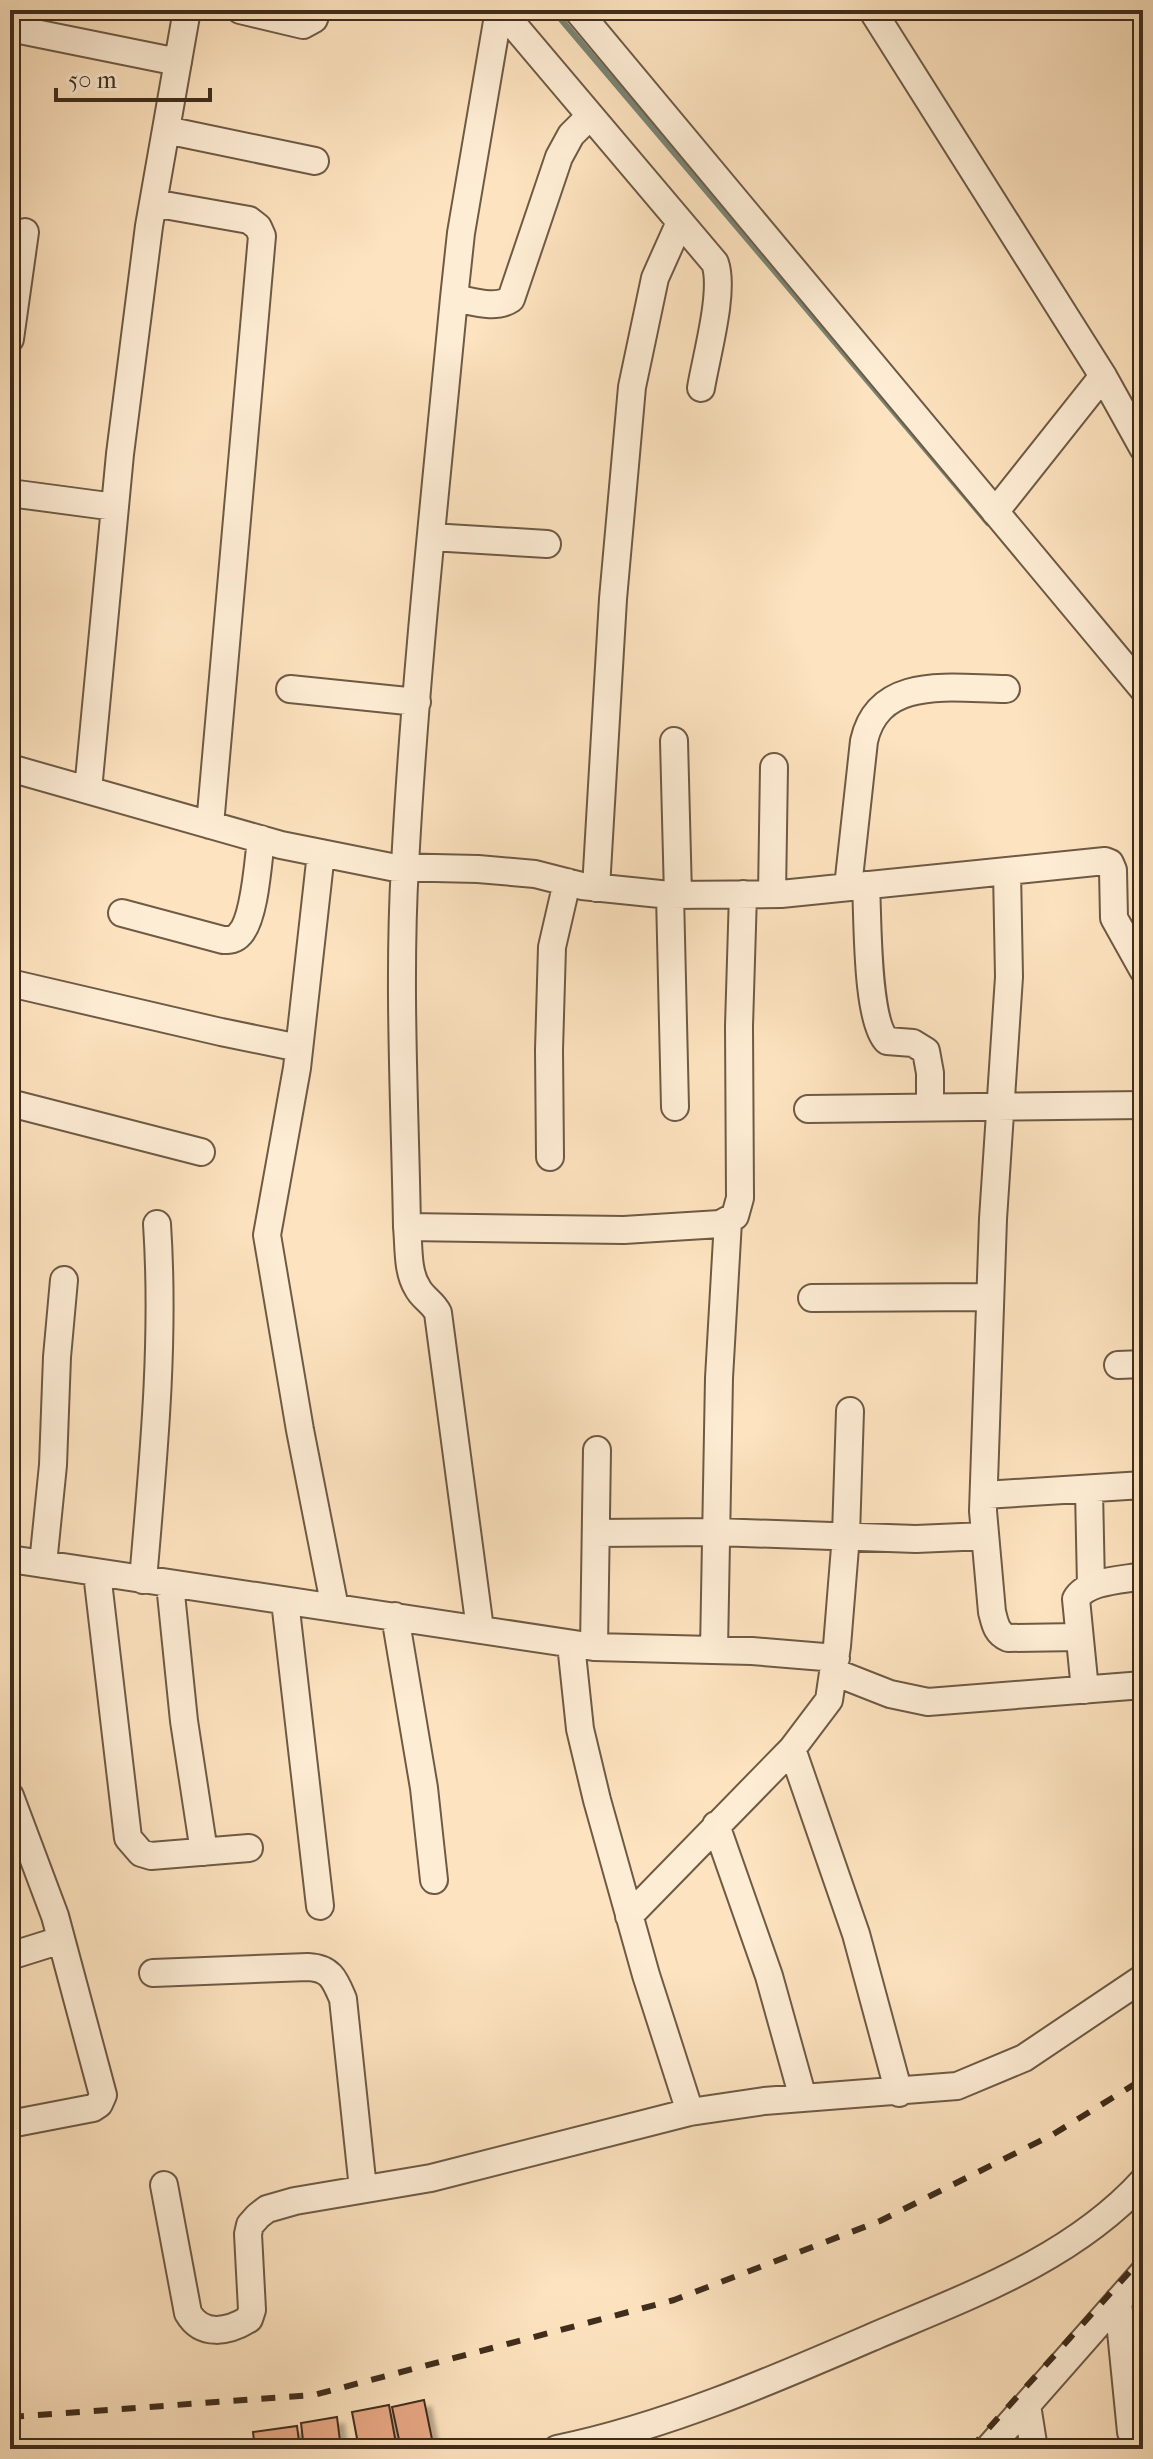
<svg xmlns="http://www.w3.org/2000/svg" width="1153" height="2459" viewBox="0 0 1153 2459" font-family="'IM FELL French Canon',serif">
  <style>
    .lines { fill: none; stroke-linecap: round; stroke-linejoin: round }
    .stream { stroke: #798474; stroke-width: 6 }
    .building { fill: #e9a986; stroke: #3f2d1c; stroke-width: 2; filter: url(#shadow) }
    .minor-casing { stroke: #6e5a45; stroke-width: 30 }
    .minor { stroke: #feedd5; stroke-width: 26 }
    .rail { stroke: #3f2d1c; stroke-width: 6; stroke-dasharray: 14 14; stroke-linecap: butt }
  </style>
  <defs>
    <filter id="shadow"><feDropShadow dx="7" dy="7" stdDeviation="2" flood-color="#0004"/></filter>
  </defs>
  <rect width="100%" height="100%" fill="#fde3bf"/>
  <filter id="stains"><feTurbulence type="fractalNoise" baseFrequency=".0025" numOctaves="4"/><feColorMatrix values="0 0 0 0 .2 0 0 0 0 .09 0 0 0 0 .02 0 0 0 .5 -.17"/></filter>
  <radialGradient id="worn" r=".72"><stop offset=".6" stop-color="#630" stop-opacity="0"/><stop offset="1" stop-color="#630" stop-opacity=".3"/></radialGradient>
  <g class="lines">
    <!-- stream -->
    <path class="stream" d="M 553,10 L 988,523
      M 1135,696 L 1143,706"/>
  </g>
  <!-- building -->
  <path class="building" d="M 424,2400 L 434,2449 L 401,2449 L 392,2407 Z
    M 389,2405 L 397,2449 L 359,2449 L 352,2412 Z
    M 337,2417 L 341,2449 L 304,2449 L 301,2423 Z
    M 297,2426 L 300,2449 L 255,2449 L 253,2432 Z
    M 215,2439 L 215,2449 L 178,2449 L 177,2441 Z
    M 175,2442 L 175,2449 L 150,2449 L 150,2443 Z"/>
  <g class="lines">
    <!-- minor casing -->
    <g class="minor-casing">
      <path id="minor" d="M 240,10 L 303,25 L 314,19 L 317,10
        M 501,10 L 715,263 C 725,291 706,357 701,388
        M 577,10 L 1143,689
        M 872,10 L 1103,376 L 1143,448
        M 10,28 L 178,62
        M 166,130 L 315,161
        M 153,203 L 249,220 L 258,227 L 262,236 L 210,825
        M 454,298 C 472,301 495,310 511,299 L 559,157 L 571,135 L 590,116
        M 10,339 L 25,232
        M 10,493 L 115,507
        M 995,512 L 1103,376
        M 431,537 L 547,544
        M 290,689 L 417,702
        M 674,741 L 678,895
        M 10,768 L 281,845 L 391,867 L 478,869 L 535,874 L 582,886 L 670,895 L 781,894 L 1105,861 L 1110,863 L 1113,870 L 1114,918 L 1143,970
        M 88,790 L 120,454 L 149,226 L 187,10
        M 321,853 L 297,1068 L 267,1235 L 300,1430 L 335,1608
        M 1007,871 L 1009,977 L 993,1219 L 983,1511 L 992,1612 C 995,1623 996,1633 1008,1638 L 1079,1637
        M 866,885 C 868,919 866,1020 887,1041 L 913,1043 L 926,1051 L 930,1073 L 930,1107
        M 848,887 L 864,741 C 879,674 953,689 1006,689
        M 596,888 L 613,599 L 632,387 L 655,278 L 680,222
        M 772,894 L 774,767
        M 670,895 L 675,1107
        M 122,913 L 223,940 C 230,940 235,940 240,934 C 255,918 258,862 261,839
        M 10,983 L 221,1032 L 299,1048
        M 10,1103 L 201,1152
        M 808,1109 L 1143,1105
        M 550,1157 L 549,1050 L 552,947 L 567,882
        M 407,1227 L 624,1230 L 720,1224 L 735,1216 L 740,1198 L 739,1026 L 743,894
        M 812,1298 L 990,1297
        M 1118,1365 L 1143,1364
        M 1089,1490 L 1091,1586
        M 984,1495 L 1143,1485
        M 596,1533 L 716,1532 L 916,1539 L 985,1536
        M 10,1559 L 594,1647 L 752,1651 L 836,1658
        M 43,1564 L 53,1465 L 57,1357 L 64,1280
        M 97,1573 L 128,1838 L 141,1853 L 151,1856 L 249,1848
        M 143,1580 C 153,1462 165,1343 157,1224
        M 170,1584 L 184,1721 L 204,1852
        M 285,1601 L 320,1906
        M 395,1616 L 424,1788 L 434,1880
        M 480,1629 L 438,1313 C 433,1302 422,1298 417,1287 C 407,1271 409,1246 407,1227 C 405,1107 398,985 405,865 C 415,675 436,487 454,298 L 461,233 L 499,10
        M 571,1644 L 580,1729 L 597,1800 L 646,1975 L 690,2112
        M 594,1647 L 597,1450
        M 714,1650 L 719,1378 L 728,1221
        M 834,1672 L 890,1694 L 928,1702 L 1143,1685
        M 1085,1690 L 1076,1599 C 1087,1580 1123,1580 1143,1576
        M 792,1749 L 856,1934 L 899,2093
        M 10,1796 L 55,1916 L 103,2095 L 99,2104 L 93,2108 L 10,2124
        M 716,1825 L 769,1976 L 803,2098
        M 629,1916 L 792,1749 L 829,1700 L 837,1646 L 846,1535 L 850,1411
        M 10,1956 L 61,1940
        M 153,1973 L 308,1967 C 331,1968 335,1980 343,1999 L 363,2189
        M 164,2185 L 188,2313 C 202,2337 228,2332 249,2319 L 252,2310 L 248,2234 L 250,2225 L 258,2216 L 267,2209 L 295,2201 L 431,2178 L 690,2112 L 764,2101 L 957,2086 L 1024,2058 L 1143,1978
        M 1118,2301 L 1131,2432 L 1134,2439 L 1143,2445
        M 1027,2405 L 1034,2449
        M 557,2449 C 668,2426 773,2380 877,2335 C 971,2295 1073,2258 1143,2181
        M 988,2449 L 1143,2273"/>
    </g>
    <!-- minor -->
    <use href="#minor" class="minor"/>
    <!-- rail -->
    <path class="rail" d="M 10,2417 L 314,2395 L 674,2300 L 880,2221 L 1052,2135 L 1143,2079
      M 970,2449 L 1143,2257"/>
  </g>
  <!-- margin -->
  <rect width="1153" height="2459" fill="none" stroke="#fde3bf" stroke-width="40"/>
  <rect x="12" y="12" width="1129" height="2435" fill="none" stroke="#3f2d1c" stroke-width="4"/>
  <rect x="20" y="20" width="1113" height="2419" fill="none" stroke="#3f2d1c" stroke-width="2"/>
  <!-- scale -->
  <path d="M56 88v12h154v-12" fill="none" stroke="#3f2d1c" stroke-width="4"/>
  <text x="68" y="88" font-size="24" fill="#3f2d1c" stroke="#feedd5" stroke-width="6" paint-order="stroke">50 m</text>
  <rect width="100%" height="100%" filter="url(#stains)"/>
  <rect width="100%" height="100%" fill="url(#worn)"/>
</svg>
